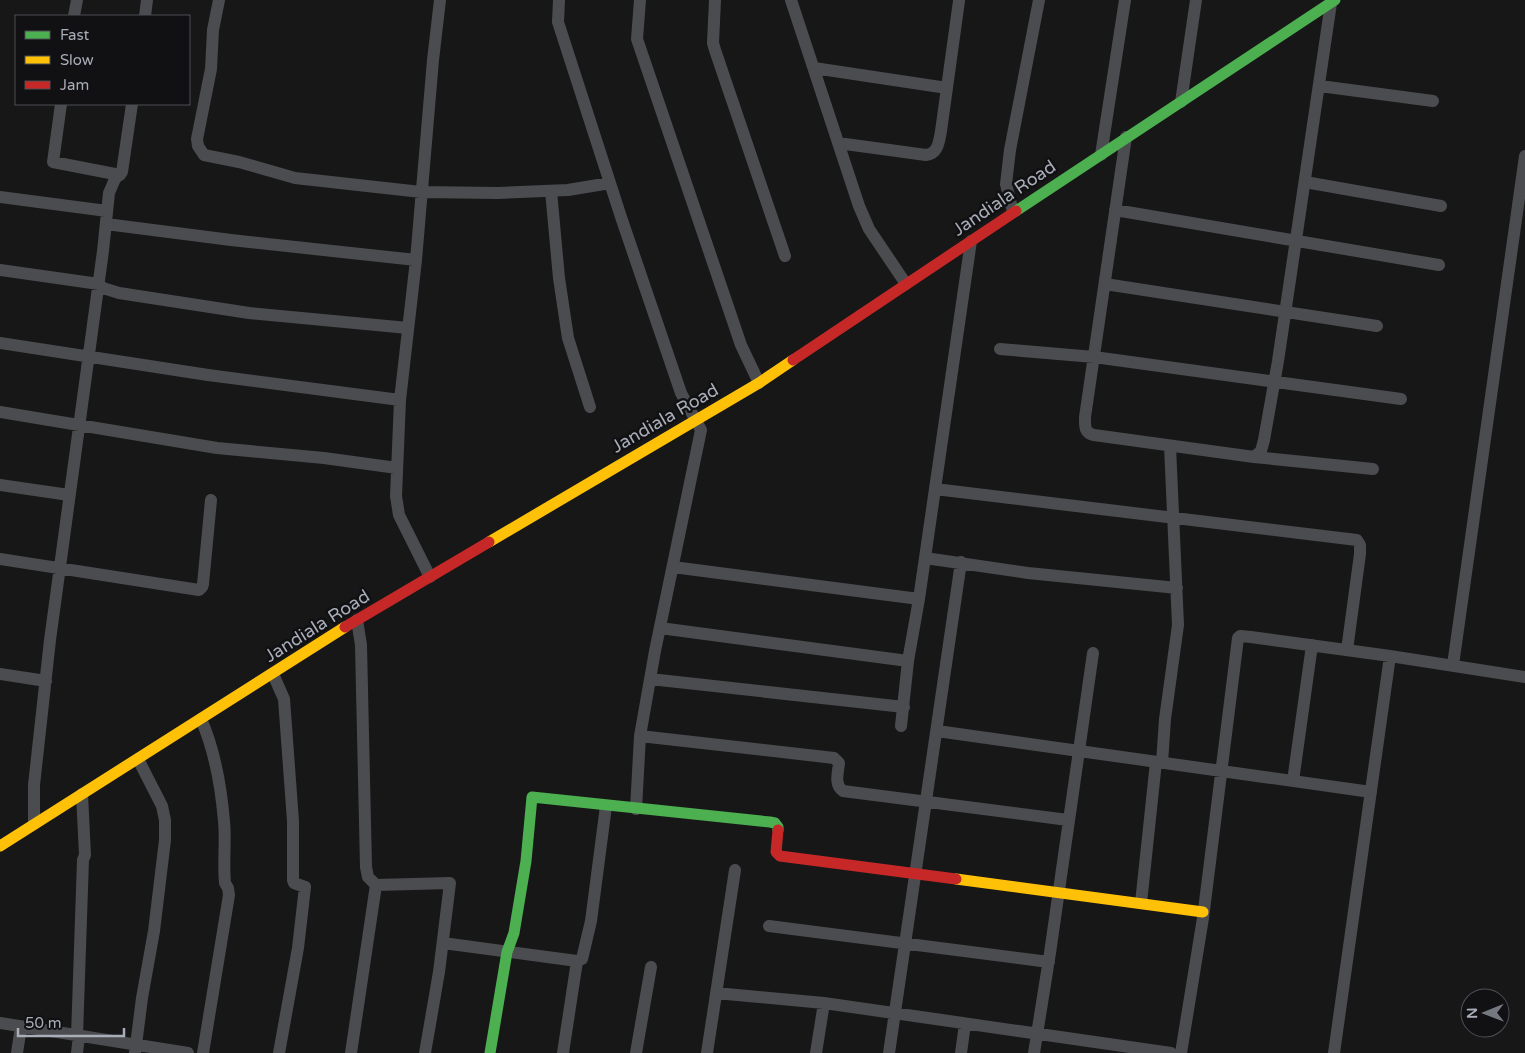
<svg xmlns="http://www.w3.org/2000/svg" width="1525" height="1053" viewBox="0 0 1525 1053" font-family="'Varela Round',sans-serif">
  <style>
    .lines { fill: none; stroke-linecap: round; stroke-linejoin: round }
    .street { stroke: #4b4c50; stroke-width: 12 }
    .fast { stroke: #4caf50; stroke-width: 11 }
    .slow { stroke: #ffc107; stroke-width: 11 }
    .jam { stroke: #c62828; stroke-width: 11 }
    .labels { text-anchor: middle; stroke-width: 5; stroke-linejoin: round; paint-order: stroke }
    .street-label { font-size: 18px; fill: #a8adb8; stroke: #111113 }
  </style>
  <rect width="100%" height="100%" fill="#171717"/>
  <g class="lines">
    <!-- street -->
    <path class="street" d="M 219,0 L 213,30 L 211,69 L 197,139 L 198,146 L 204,155 L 239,162 L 295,178 L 421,192 L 497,193 L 568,190 L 610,183
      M 559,0 L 558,22 L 621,217 L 681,393 L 701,430 L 655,651 L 640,736 L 636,809
      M 640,0 L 637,39 L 741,345 L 759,383
      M 715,0 L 713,43 L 715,50 L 785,256
      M 791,0 L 859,206 L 869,229 L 906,284
      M 74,16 L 77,0
      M 145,16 L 147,0
      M 814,68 L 947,88
      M 1320,86 L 1433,101
      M 1181,102 L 1196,0
      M 61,104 L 53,162 L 120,175
      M 1126,137 L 1085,417 C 1085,426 1084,433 1094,435 L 1254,457 L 1261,451 L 1264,440 L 1278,361 L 1331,3
      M 838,143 L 926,155 C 938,154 939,142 941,131 L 959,1
      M 1101,155 L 1125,0
      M 1305,182 L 1441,206
      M 551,191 L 559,278 L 568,338 L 590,407
      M 0,197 L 107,211
      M 1115,210 L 1439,265
      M 1013,212 L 1006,184 L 1010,150 L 1039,0
      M 106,224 L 231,240 L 416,260
      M 0,270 L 99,284 L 103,288 L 119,293 L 249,313 L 408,328
      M 1105,284 L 1377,326
      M 0,343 L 208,375 L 400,400
      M 1000,349 L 1094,357 L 1401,399
      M 0,412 L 217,448 L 324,458 L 397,468
      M 1254,457 L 1373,469
      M 0,485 L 69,495
      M 935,489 L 1357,540 L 1360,545 L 1360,554 L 1347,650
      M 925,558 L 1028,573 L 1177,588
      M 0,559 L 199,590 L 202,587 L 203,584 L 211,500
      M 673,567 L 919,599
      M 430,577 L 399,515 L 396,496 L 400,400 L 416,260 L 433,60 L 440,0
      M 660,628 L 908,661
      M 1453,665 L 1525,156
      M 0,674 L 46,681
      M 273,674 L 284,699 L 293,821 L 293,880 L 294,883 L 305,887 L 298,948 L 279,1053
      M 650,679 L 904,707
      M 201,719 C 215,751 221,786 224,821 C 226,841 223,862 225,883 L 228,888 L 229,895 L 203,1053
      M 901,726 L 908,661 L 919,599 L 971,241
      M 937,731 L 1371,792
      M 640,736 L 834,758 L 839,763 C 838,773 834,785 843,791 L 1068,820
      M 1162,763 L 1165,719 L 1178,625 L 1170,446
      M 1293,781 L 1312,645
      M 34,824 L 34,785 L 50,640 L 103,251 L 109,193 L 115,179 L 122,172 L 132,104
      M 376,885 L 450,883 L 439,972 L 425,1053
      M 1141,903 L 1156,762
      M 769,926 L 1049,962
      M 443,943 L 577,961 L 582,959 L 591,921 L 606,806
      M 716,993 L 824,1003 L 1171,1053
      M 0,1023 L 188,1053
      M 77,1036 L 83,860 L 85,855 L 82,794
      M 17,1053 L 21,1027
      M 77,1053 L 79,1036
      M 135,1053 L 142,998 L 154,931 L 165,840 L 165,820 L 162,806 L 138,759
      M 351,1053 L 376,885 L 368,877 L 366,867 L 361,645 L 357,620
      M 563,1053 L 577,961
      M 636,1053 L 651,967
      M 707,1053 L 735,870
      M 816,1053 L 824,1003
      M 889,1053 L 961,562
      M 961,1053 L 965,1024
      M 1034,1053 L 1050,953 L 1093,653
      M 1181,1053 L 1203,918 L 1238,638 L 1240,636 L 1251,637 L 1390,656 L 1525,677
      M 1334,1053 L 1390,656"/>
    <!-- fast -->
    <path class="fast" d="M 1016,211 L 1335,0
      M 490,1053 L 507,952 L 514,933 L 526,861 L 532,797 L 770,822 L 775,823 L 778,827 L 778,830"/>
    <!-- slow -->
    <path class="slow" d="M 489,542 L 759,383 L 793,360
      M 0,846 L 345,627
      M 956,879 L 1203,912"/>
    <!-- jam -->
    <path class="jam" d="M 793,360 L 1016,211
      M 345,627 L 489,542
      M 778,830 L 776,852 L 780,856 L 956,879"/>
  </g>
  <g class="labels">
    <!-- street labels -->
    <g class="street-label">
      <text transform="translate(1004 198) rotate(-34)" y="6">Jandiala Road</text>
      <text transform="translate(665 418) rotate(-30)" y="6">Jandiala Road</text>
      <text transform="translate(317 626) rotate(-32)" y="6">Jandiala Road</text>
    </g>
  </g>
  <!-- legend -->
  <rect x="15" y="15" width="175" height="90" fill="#111113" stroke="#4d4f55"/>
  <rect x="25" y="31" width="25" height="8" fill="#4caf50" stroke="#4d4f55"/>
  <text x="60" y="40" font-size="15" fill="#a8adb8">Fast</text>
  <rect x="25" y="56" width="25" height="8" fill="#ffc107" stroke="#4d4f55"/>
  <text x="60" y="65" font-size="15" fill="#a8adb8">Slow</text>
  <rect x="25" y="81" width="25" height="8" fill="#c62828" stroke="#4d4f55"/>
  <text x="60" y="90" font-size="15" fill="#a8adb8">Jam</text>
  <!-- north arrow -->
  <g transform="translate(1485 1013) rotate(269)"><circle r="24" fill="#111113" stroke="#4d4f55"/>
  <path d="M0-4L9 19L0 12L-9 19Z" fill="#757880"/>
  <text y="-8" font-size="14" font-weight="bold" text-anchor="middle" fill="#a8adb8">N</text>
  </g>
  <!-- scale -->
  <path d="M18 1028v8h106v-8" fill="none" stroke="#a8adb8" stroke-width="2.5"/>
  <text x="25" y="1028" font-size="15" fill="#a8adb8" stroke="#111113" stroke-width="4" paint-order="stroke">50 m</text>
</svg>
